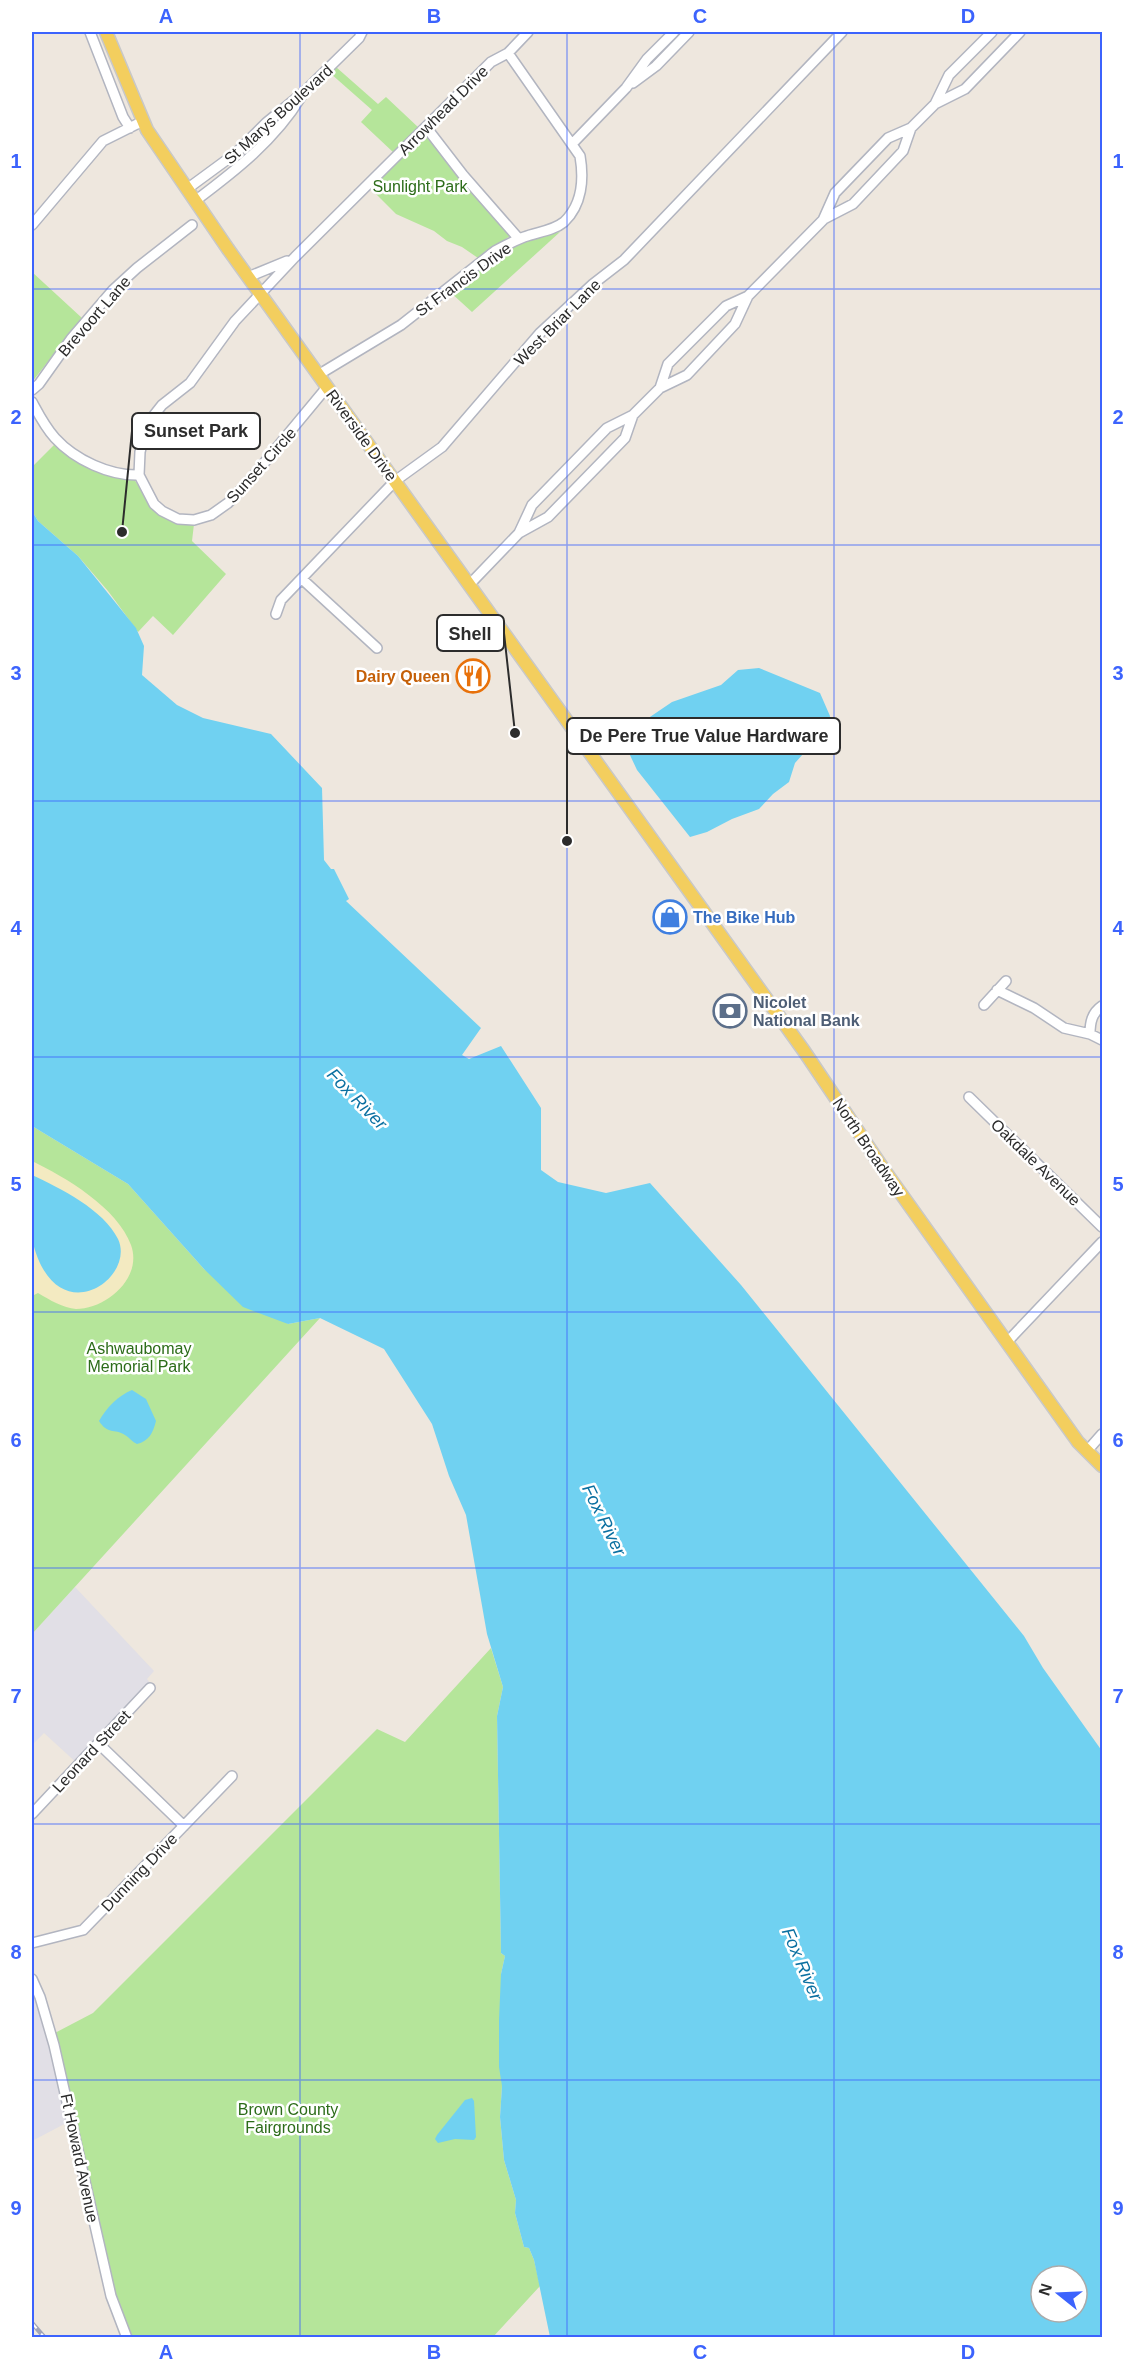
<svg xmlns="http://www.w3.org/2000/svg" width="1134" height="2369" viewBox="0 0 1134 2369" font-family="Arial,sans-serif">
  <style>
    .industrial { fill: #e1dfe6 }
    .green { fill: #b5e59a }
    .sand { fill: #f3eac1 }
    .water { fill: #70d1f1; fill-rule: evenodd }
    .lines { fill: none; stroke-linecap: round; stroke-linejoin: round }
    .minor-casing { stroke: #b2b5c0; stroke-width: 12 }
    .major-casing { stroke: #c8c8c8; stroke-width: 15 }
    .minor { stroke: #fff; stroke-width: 9 }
    .major { stroke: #f3ce5e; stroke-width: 12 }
    .rail-casing { stroke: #a1a4b7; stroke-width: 4.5 }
    .rail { stroke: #fff; stroke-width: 2; stroke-dasharray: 7; stroke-linecap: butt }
    .grid { fill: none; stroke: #3c63fd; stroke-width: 1.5; stroke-opacity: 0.55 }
    .labels { text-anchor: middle; stroke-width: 5; stroke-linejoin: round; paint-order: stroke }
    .street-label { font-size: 16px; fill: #2c2c2c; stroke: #fff }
    .park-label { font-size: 16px; fill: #2c6c19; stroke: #fff }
    .food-label { font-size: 16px; font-weight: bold; fill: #c56008; stroke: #fff; text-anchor: end }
    .shop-label { font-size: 16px; font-weight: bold; fill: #366cbe; stroke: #fff; text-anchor: start }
    .service-label { font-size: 16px; font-weight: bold; fill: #4e5e75; stroke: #fff; text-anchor: start }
    .water-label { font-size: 18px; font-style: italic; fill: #0b70a1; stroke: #fff }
    .leader { fill: none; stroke: #2c2c2c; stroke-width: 2 }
    .callout-dot { fill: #2c2c2c; stroke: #fff; stroke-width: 2 }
    .callout { fill: #fff; stroke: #2c2c2c; stroke-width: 2 }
    .callout-label { font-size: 18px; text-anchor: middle; font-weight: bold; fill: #2c2c2c }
    .neatline { fill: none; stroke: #3c63fd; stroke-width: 2 }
    .grid-label { font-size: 20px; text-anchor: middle; font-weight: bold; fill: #3c63fd }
  </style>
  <rect width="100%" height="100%" fill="#eee7de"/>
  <!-- industrial -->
  <path class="industrial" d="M 75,1587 L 154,1671 L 147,1679 L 153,1687 L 79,1765 L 44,1733 L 32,1745 L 32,1634 Z
    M 32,1979 L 72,2120 L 32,2141 Z"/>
  <!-- green -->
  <path class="green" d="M 336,67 L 378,104 L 386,97 L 419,128 L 394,153 L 361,122 L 372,110 L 330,73 Z
    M 425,131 L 457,176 L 510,236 L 478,258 L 462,247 L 447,241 L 434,231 L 396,214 L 369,187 Z
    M 560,232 L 472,312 L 450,292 C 486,262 512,239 560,232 Z
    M 32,272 L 82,318 L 32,382 Z
    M 55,444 C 79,459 104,480 134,479 C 153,509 155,520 194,524 L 192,541 L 226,574 L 173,635 L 153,616 L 138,632 L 108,591 L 78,556 L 38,521 L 32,511 L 32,467 Z
    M 32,1126 L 128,1184 L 204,1269 L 288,1324 L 320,1318 L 32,1634 Z
    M 491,1648 L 503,1687 L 497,1716 L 501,1953 L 505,1956 L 501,1974 L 502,2086 L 500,2117 L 504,2160 L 516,2200 L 515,2213 L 524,2247 L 529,2248 L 534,2260 L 540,2286 L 493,2337 L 127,2337 L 111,2296 L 51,2035 L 93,2013 L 377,1729 L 405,1742 Z"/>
  <!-- sand -->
  <path class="sand" d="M 32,1161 C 65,1177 118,1208 131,1245 C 143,1278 106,1309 76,1309 C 63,1308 50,1300 38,1293 L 32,1296 Z"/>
  <!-- water -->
  <path class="water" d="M 32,511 L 38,521 L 78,556 L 136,628 L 144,646 L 142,675 L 177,705 L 203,718 L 271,734 L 322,788 L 324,860 L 331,869 L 334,869 L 349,899 L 346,901 L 481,1028 L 462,1055 L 469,1059 L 501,1046 L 541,1108 L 541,1170 L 558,1182 L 606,1193 L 650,1183 L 741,1285 L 1024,1636 L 1043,1668 L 1102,1751 L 1102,2337 L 550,2337 L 534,2260 L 529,2248 L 524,2247 L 515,2213 L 516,2200 L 504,2160 L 500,2117 L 502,2086 L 499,2067 L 499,2020 L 501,1974 L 505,1956 L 501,1953 L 497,1716 L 503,1687 L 487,1634 L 466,1515 L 449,1476 L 432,1424 L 384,1349 L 320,1318 L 288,1324 L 243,1307 L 204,1269 L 128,1184 L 32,1126 ZM 1041,2276 L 1077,2276 L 1077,2312 L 1041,2312 Z
    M 759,668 L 820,693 L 830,716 L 828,726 L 795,763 L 789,782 L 773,794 L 759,809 L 732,819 L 707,832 L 690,837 L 637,770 L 629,753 L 634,738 L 644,721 L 672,702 L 721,685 L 738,670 Z
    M 32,1175 C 60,1188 104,1210 118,1239 C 137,1279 54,1336 32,1239 C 28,1224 31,1192 32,1175 Z
    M 132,1390 L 146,1399 L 156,1421 C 153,1433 149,1441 137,1444 C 132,1442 129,1437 125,1435 C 114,1428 108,1435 99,1421 C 106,1408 119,1395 132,1390 Z
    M 472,2098 L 474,2101 L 476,2137 L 474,2140 L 455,2139 L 438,2143 L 435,2139 L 437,2135 L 465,2100 Z"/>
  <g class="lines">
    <!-- minor casing -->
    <g class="minor-casing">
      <path id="minor" d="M 90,32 L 123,117 L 130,128
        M 633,83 L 656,66 L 689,32
        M 935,104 L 965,89 L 1020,32
        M 426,127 L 463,175 L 519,239
        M 572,144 L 626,88 L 647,59 L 674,32
        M 187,189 L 236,153 L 266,123 L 304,92 L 359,38 L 362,32
        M 195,201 C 235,171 275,140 301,97
        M 824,219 L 853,204 L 903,151 L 911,128
        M 32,225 L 103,141 L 143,121
        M 248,277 L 287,261
        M 318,375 L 401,325 L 495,251 C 504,246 514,241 524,237 C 537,232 553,231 564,222 C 582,205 584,179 580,156 L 508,53
        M 327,387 L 250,480 L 228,503 L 211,515 L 194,520 L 178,519 L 162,511 L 154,504 L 139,475 L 140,452 L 147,424 L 162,405 L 190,383 L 235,321 L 295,257 L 491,62 L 508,53 L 528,32
        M 660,388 L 687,375 L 735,324 L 748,296
        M 32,390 L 39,384 L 71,339 L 113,290 L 137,268 L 192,225
        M 32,402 C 39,415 45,427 55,438 C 75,460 110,476 139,475
        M 519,533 L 548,517 L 625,438 L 633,415
        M 302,579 L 377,648
        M 469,585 L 519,533 L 532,505 L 607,428 L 633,415 L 660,388 L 668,364 L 726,306 L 748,296 L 823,220 L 835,193 L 888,138 L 911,128 L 935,104 L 949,75 L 992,32
        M 276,614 L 281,600 L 395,481 L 442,447 L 540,333 L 593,284 L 624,260 L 842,32
        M 997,990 L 1034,1008 L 1064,1028 L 1090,1034 L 1102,1040
        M 984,1005 L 1006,981
        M 1090,1034 C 1090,1022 1092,1013 1102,1006
        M 969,1097 L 1102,1227
        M 1007,1342 L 1102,1242
        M 1087,1451 L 1102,1434
        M 99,1744 L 184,1826
        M 32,1814 L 150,1688
        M 32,1943 L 83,1930 L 232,1776
        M 32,1979 L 40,1997 L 54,2045 L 111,2296 L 127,2338"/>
    </g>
    <!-- major casing -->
    <g class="major-casing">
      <path id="major" d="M 106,32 L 147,130 L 228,249 L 804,1051 L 882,1167 L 1078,1442 L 1102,1466"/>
    </g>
    <!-- minor -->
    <use href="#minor" class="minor"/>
    <!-- major -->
    <use href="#major" class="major"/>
    <!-- rail casing -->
    <g class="rail-casing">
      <path id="rail" d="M 32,2323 L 45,2338"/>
    </g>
    <!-- rail -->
    <use href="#rail" class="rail"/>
  </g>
  <!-- grid -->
  <path class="grid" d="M 300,32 L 300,2338M 567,32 L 567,2338M 834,32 L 834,2338M 32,289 L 1102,289M 32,545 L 1102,545M 32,801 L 1102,801M 32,1057 L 1102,1057M 32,1312 L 1102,1312M 32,1568 L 1102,1568M 32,1824 L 1102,1824M 32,2080 L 1102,2080"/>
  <!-- icons -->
  <defs>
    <g id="restaurant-ring" transform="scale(1.725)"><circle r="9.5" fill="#fff" stroke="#e8710a" stroke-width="1.5"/><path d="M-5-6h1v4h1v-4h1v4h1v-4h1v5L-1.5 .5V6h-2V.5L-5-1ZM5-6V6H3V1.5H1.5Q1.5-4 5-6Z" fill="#e8710a"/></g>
    <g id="shop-ring" transform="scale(1.725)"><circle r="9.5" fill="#fff" stroke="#3f7fe0" stroke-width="1.5"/><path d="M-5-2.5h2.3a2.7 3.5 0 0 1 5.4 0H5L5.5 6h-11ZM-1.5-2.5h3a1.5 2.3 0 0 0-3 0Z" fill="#3f7fe0"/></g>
    <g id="bank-ring" transform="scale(1.725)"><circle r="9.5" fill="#fff" stroke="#5c6f8a" stroke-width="1.5"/><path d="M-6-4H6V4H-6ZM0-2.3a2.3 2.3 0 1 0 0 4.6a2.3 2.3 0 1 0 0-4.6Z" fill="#5c6f8a"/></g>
  </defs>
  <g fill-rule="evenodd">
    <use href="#restaurant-ring" x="473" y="676"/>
    <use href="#shop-ring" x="670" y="917"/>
    <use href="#bank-ring" x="730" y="1011"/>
  </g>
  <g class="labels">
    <!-- street labels -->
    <g class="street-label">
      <text transform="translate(443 110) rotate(-45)" y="6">Arrowhead Drive</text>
      <text transform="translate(278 114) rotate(-42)" y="6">St Marys Boulevard</text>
      <text transform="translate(463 279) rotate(-36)" y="6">St Francis Drive</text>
      <text transform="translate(94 316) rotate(-49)" y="6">Brevoort Lane</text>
      <text transform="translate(557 322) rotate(-45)" y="6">West Briar Lane</text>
      <text transform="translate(362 435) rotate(54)" y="6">Riverside Drive</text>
      <text transform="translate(261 465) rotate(-48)" y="6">Sunset Circle</text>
      <text transform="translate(869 1147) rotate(56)" y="6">North Broadway</text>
      <text transform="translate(1036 1162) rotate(44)" y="6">Oakdale Avenue</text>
      <text transform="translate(91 1751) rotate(-47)" y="6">Leonard Street</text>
      <text transform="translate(139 1872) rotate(-46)" y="6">Dunning Drive</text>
      <text transform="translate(80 2158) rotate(78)" y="6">Ft Howard Avenue</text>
    </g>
    <!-- park labels -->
    <g class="park-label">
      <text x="420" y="192">Sunlight Park</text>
      <text x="139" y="1354">Ashwaubomay<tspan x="139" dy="18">Memorial Park</tspan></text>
      <text x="288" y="2115">Brown County<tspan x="288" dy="18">Fairgrounds</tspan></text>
    </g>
    <!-- food labels -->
    <g class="food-label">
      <text x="450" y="682">Dairy Queen</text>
    </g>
    <!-- shop labels -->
    <g class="shop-label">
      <text x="693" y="923">The Bike Hub</text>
    </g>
    <!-- service labels -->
    <g class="service-label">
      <text x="753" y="1008">Nicolet<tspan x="753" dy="18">National Bank</tspan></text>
    </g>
    <!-- water labels -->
    <g class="water-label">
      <text transform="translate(357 1099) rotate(46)" y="6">Fox River</text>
      <text transform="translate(604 1520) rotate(64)" y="6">Fox River</text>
      <text transform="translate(802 1964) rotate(67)" y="6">Fox River</text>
    </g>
  </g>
  <!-- callouts -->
  <path class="leader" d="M122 532L132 431M515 733L504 633M567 841L567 736"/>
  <g class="callout-dot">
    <circle cx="122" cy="532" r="6"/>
    <circle cx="515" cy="733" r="6"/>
    <circle cx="567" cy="841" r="6"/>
  </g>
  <g class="callout">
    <rect x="132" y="413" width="128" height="36" rx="6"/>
    <rect x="437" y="615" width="67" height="36" rx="6"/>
    <rect x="567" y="718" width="273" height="36" rx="6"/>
  </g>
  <g class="callout-label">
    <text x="196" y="437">Sunset Park</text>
    <text x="470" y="640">Shell</text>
    <text x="704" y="742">De Pere True Value Hardware</text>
  </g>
  <!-- border -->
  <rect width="1134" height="2369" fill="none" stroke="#ffffff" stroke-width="66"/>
  <!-- north arrow -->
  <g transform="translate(1059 2294) rotate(288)"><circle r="28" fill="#ffffff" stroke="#ababab" stroke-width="1.5"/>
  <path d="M0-4.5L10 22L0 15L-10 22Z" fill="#3c63fd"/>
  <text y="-9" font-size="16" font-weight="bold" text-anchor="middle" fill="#2c2c2c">N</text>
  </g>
  <rect x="33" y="33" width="1068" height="2303" class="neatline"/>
  <g class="grid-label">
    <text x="166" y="23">A</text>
    <text x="434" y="23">B</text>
    <text x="700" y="23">C</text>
    <text x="968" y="23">D</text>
    <text x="16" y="168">1</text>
    <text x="1118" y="168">1</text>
    <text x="16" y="424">2</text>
    <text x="1118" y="424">2</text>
    <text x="16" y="680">3</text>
    <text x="1118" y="680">3</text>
    <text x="16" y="935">4</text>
    <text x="1118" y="935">4</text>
    <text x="16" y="1191">5</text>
    <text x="1118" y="1191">5</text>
    <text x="16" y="1447">6</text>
    <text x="1118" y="1447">6</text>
    <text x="16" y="1703">7</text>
    <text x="1118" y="1703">7</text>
    <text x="16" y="1959">8</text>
    <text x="1118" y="1959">8</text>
    <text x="16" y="2215">9</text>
    <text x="1118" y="2215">9</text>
    <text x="166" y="2359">A</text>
    <text x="434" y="2359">B</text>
    <text x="700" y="2359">C</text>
    <text x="968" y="2359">D</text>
  </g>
</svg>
